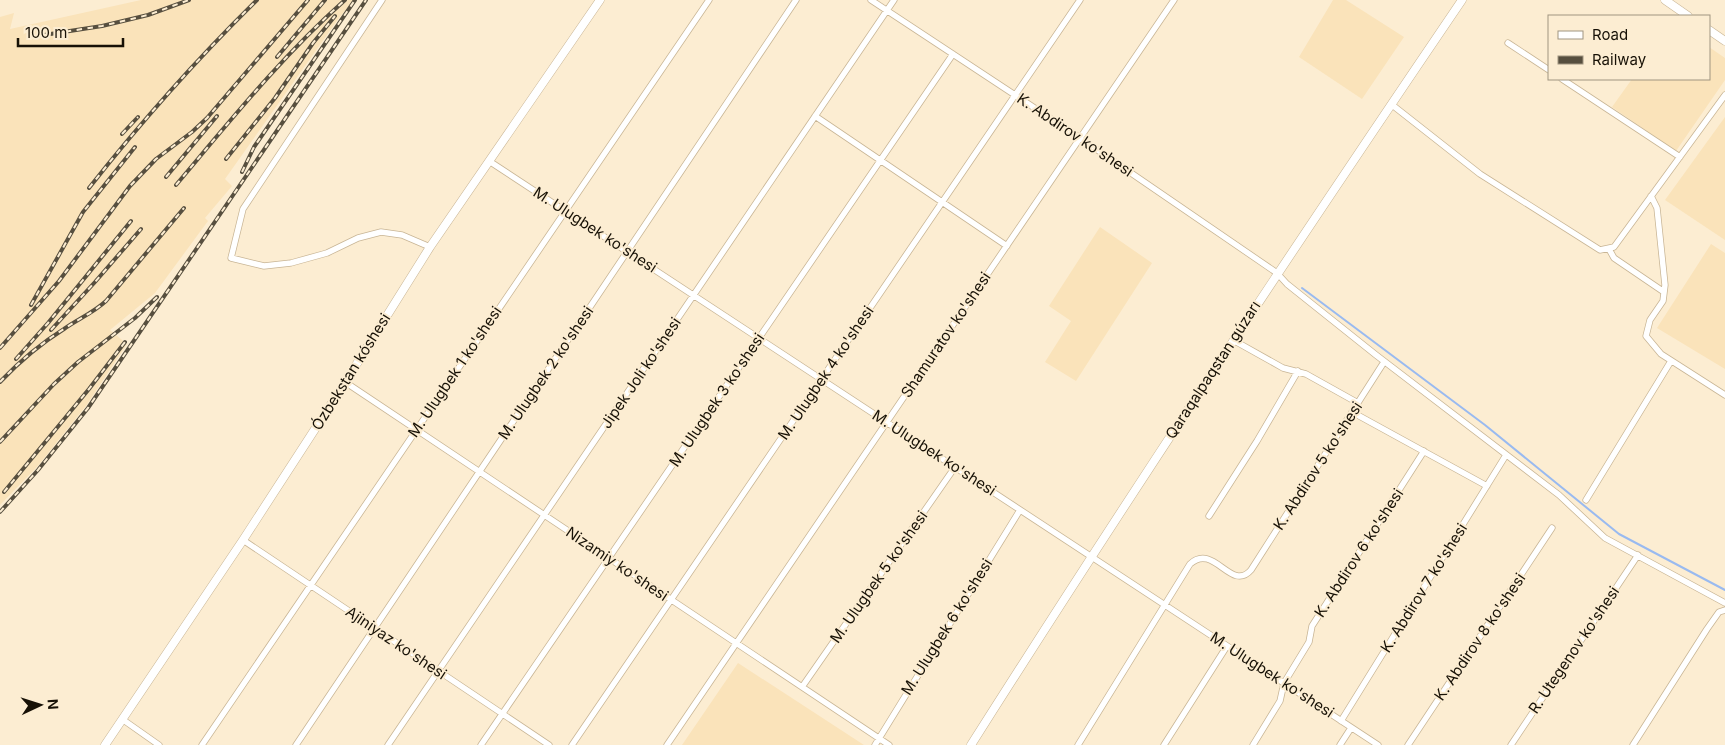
<svg xmlns="http://www.w3.org/2000/svg" width="1725" height="745" viewBox="0 0 1725 745" font-family="Inter,sans-serif">
  <style>
    .built { fill: #fae3ba }
    .lines { fill: none; stroke-linecap: round; stroke-linejoin: round }
    .stream { stroke: #99baf0; stroke-width: 2 }
    .street-casing { stroke: #c8b595; stroke-width: 7 }
    .secondary-casing { stroke: #c8b595; stroke-width: 9 }
    .street { stroke: #fff; stroke-width: 5.5 }
    .secondary { stroke: #fff; stroke-width: 8 }
    .rail-casing { stroke: #574f3f; stroke-width: 4 }
    .rail { stroke: #fcedd2; stroke-width: 2; stroke-dasharray: 5.5; stroke-linecap: butt }
    .labels { text-anchor: middle; stroke-width: 4; stroke-linejoin: round; paint-order: stroke }
    .street-label { font-size: 15px; fill: #171106; stroke: #fcedd2 }
  </style>
  <rect width="100%" height="100%" fill="#fcedd2"/>
  <!-- built -->
  <path class="built" d="M 141,0 L 354,0 L 339,18 L 225,179 L 232,186 L 205,218 L 208,221 L 155,293 L 110,330 L 127,344 L 86,406 L 37,467 L 0,505 L 0,17 L 14,13 L 10,29 Z
    M 1333,0 L 1346,0 L 1404,37 L 1362,99 L 1299,57 Z
    M 1709,47 L 1725,58 L 1725,80 L 1676,151 L 1612,107 L 1632,79 L 1709,79 Z
    M 1725,117 L 1725,240 L 1665,200 Z
    M 1100,227 L 1152,263 L 1076,381 L 1045,362 L 1071,321 L 1049,306 Z
    M 1711,244 L 1725,253 L 1725,369 L 1657,328 Z
    M 738,663 L 864,745 L 682,745 Z"/>
  <g class="lines">
    <!-- stream -->
    <path class="stream" d="M 1302,288 L 1485,425 L 1619,534 L 1725,590"/>
    <!-- street casing -->
    <g class="street-casing">
      <path id="street" d="M 382,0 L 243,209 L 231,258 L 264,266 L 291,263 L 327,253 L 358,238 L 381,232 L 402,235 L 430,247
        M 871,0 L 1080,138 L 1277,273 L 1287,284 L 1376,355 L 1559,495 L 1605,538 L 1725,603
        M 1508,43 L 1549,70
        M 1562,79 L 1680,157
        M 1391,104 L 1480,174 L 1600,250 L 1614,247 L 1725,95
        M 815,116 L 1007,246
        M 489,161 L 1378,745
        M 1651,196 L 1657,208 L 1665,285 L 1663,301 L 1650,320 L 1646,336 L 1661,354 L 1725,395
        M 1609,249 L 1614,258 L 1664,292
        M 1233,340 L 1283,368 L 1306,374 L 1358,403
        M 345,382 L 889,745
        M 1352,412 L 1487,486
        M 1586,500 L 1671,361
        M 1209,516 L 1257,441 L 1298,371
        M 243,540 L 549,745
        M 802,687 L 955,467
        M 122,719 L 159,745
        M 1341,721 L 1506,455
        M 202,745 L 709,0
        M 296,745 L 796,0
        M 388,745 L 894,0
        M 481,745 L 953,54
        M 572,745 L 1080,0
        M 667,745 L 1174,0
        M 875,745 L 1020,510
        M 1078,745 L 1190,564 C 1214,542 1231,593 1251,570 L 1384,362
        M 1164,745 L 1227,646
        M 1253,745 L 1280,701 L 1284,683 L 1309,642 L 1312,626 L 1424,451
        M 1340,745 L 1351,728
        M 1408,745 L 1552,528
        M 1511,745 L 1638,555
        M 1633,745 L 1707,629 L 1719,612 L 1725,610"/>
    </g>
    <!-- secondary casing -->
    <g class="secondary-casing">
      <path id="secondary" d="M 1665,0 L 1688,16
        M 1709,30 L 1725,41
        M 105,745 L 243,540 L 341,389 L 430,247 L 600,0
        M 971,745 C 1130,494 1295,246 1462,0"/>
    </g>
    <!-- street -->
    <use href="#street" class="street"/>
    <!-- secondary -->
    <use href="#secondary" class="secondary"/>
    <!-- rail casing -->
    <g class="rail-casing">
      <path id="rail" d="M 44,35 L 102,26 L 148,15 L 189,0
        M 277,57 L 325,0
        M 122,134 L 138,117
        M 226,159 L 275,98 L 313,43 L 335,16
        M 242,172 L 254,147 L 355,0
        M 166,177 L 217,116
        M 176,185 C 230,121 282,56 345,0
        M 89,188 C 141,122 197,59 257,0
        M 31,305 L 83,212 L 135,147
        M 51,330 L 95,282 L 141,229
        M 0,348 L 59,281 L 130,186 L 156,159 L 192,132 L 207,118 L 308,0
        M 16,359 L 48,323 L 131,221
        M 0,382 C 19,362 40,344 64,329 C 78,319 93,313 106,301 L 184,208
        M 0,442 L 54,384 L 78,362 L 135,318 L 157,297
        M 4,492 L 89,389 L 125,342
        M 0,512 L 38,470 L 88,408 L 366,0"/>
    </g>
    <!-- rail -->
    <use href="#rail" class="rail"/>
  </g>
  <g class="labels">
    <!-- street labels -->
    <g class="street-label">
      <text transform="translate(1075 135) rotate(34)" y="5">K. Abdirov ko'shesi</text>
      <text transform="translate(595 230) rotate(33)" y="5">M. Ulugbek ko'shesi</text>
      <text transform="translate(946 335) rotate(-56)" y="5">Shamuratov ko'shesi</text>
      <text transform="translate(1213 370) rotate(-57)" y="5">Qaraqalpaqstan gúzarı</text>
      <text transform="translate(351 372) rotate(-58)" y="5">Ózbekstan kóshesi</text>
      <text transform="translate(455 372) rotate(-56)" y="5">M. Ulugbek 1 ko'shesi</text>
      <text transform="translate(546 373) rotate(-56)" y="5">M. Ulugbek 2 ko'shesi</text>
      <text transform="translate(641 373) rotate(-56)" y="5">Jipek Joli ko'shesi</text>
      <text transform="translate(826 373) rotate(-56)" y="5">M. Ulugbek 4 ko'shesi</text>
      <text transform="translate(717 400) rotate(-56)" y="5">M. Ulugbek 3 ko'shesi</text>
      <text transform="translate(934 453) rotate(33)" y="5">M. Ulugbek ko'shesi</text>
      <text transform="translate(1318 466) rotate(-57)" y="5">K. Abdirov 5 ko'shesi</text>
      <text transform="translate(1359 553) rotate(-57)" y="5">K. Abdirov 6 ko'shesi</text>
      <text transform="translate(617 564) rotate(34)" y="5">Nizamiy ko'shesi</text>
      <text transform="translate(879 577) rotate(-55)" y="5">M. Ulugbek 5 ko'shesi</text>
      <text transform="translate(1424 588) rotate(-58)" y="5">K. Abdirov 7 ko'shesi</text>
      <text transform="translate(947 627) rotate(-58)" y="5">M. Ulugbek 6 ko'shesi</text>
      <text transform="translate(1480 637) rotate(-56)" y="5">K. Abdirov 8 ko'shesi</text>
      <text transform="translate(396 643) rotate(34)" y="5">Ajiniyaz ko'shesi</text>
      <text transform="translate(1574 650) rotate(-56)" y="5">R. Utegenov ko'shesi</text>
      <text transform="translate(1272 675) rotate(33)" y="5">M. Ulugbek ko'shesi</text>
    </g>
  </g>
  <!-- legend -->
  <rect x="1548" y="15" width="162" height="65" fill="#fcedd2" stroke="#a09580"/>
  <rect x="1558" y="31" width="25" height="8" fill="#ffffff" stroke="#a09580"/>
  <text x="1592" y="40" font-size="15" fill="#171106">Road</text>
  <rect x="1558" y="56" width="25" height="8" fill="#574f3f" stroke="#a09580"/>
  <text x="1592" y="65" font-size="15" fill="#171106">Railway</text>
  <!-- north arrow -->
  <g transform="translate(40 705) rotate(86)" stroke="#fcedd2" stroke-width="4" paint-order="stroke">
  <path d="M0-4L9 19L0 12L-9 19Z" fill="#171106"/>
  <text y="-8" font-size="14" font-weight="bold" text-anchor="middle" fill="#171106">N</text>
  </g>
  <!-- scale -->
  <path d="M18 38v8h105v-8" fill="none" stroke="#171106" stroke-width="2.5"/>
  <text x="25" y="38" font-size="15" fill="#171106" stroke="#fcedd2" stroke-width="4" paint-order="stroke">100 m</text>
</svg>
